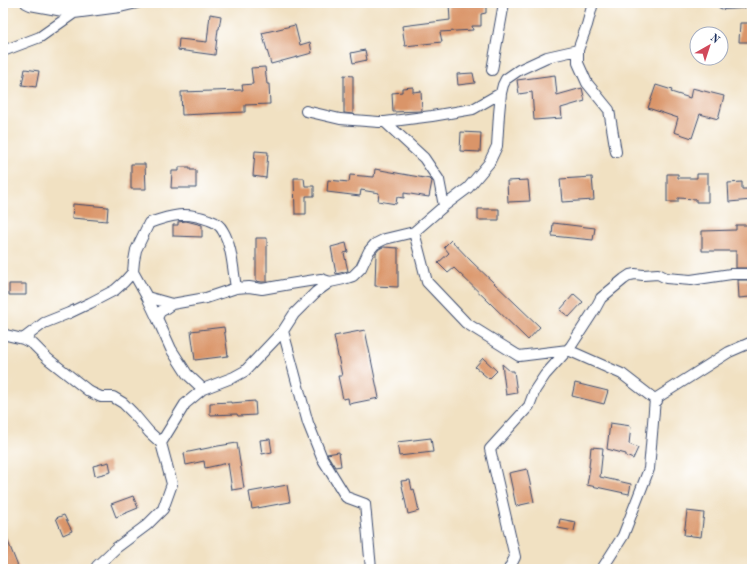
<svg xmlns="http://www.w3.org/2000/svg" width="755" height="572" viewBox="0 0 755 572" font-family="'Old Standard TT',serif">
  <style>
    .building { fill: #da9569 }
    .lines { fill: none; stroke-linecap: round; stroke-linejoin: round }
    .street-casing { stroke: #3b4a6d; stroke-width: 12 }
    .street { stroke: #fff; stroke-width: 10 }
  </style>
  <rect width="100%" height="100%" fill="#fff"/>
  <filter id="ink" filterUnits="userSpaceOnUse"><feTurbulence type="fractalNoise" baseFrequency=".025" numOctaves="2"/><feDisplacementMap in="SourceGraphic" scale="8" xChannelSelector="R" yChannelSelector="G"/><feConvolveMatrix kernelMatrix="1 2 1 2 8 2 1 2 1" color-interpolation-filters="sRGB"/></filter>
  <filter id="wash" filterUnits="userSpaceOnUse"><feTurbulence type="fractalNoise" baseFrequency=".012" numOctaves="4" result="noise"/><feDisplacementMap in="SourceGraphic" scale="16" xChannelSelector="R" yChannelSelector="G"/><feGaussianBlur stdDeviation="0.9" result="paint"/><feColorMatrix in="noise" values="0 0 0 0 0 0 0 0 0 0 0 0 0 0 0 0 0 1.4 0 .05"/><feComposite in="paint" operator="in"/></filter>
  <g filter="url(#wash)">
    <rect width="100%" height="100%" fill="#f1e1c2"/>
    <g id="blocks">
      <!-- building -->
      <path class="building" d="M 449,3 L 486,3 L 486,13 L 481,14 L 481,26 L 472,26 L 473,30 L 440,32 L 442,42 L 405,46 L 402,26 L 450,20 Z
        M 210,14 L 221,16 L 219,29 L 218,29 L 215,55 L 178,50 L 179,39 L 207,42 Z
        M 740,23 L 752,23 L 752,42 L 739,42 Z
        M 295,25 L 300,45 L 310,42 L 312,53 L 271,64 L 262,33 Z
        M 365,50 L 367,60 L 353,63 L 351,53 Z
        M 265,67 L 267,84 L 269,84 L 270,104 L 245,105 L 245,112 L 182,115 L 181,92 L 243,90 L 242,85 L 253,84 L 251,68 Z
        M 25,69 L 39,71 L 36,87 L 22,85 Z
        M 473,73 L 475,83 L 458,85 L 457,74 Z
        M 344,75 L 353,76 L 353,114 L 344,113 Z
        M 555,75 L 557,95 L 582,88 L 585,101 L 561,108 L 562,118 L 534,120 L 532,92 L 519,94 L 517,80 Z
        M 656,85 L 672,90 L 671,92 L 690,98 L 692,88 L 724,96 L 718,119 L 700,114 L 692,138 L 674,132 L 678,118 L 648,108 Z
        M 413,87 L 413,92 L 421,91 L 422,111 L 393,112 L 392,93 L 402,92 L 402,88 Z
        M 461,132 L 481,133 L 480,152 L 460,151 Z
        M 255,151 L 268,152 L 266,178 L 253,176 Z
        M 131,164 L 145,164 L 146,189 L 131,189 Z
        M 179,167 L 190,167 L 190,170 L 196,170 L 196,188 L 171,188 L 172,171 L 179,171 Z
        M 375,169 L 430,179 L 432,181 L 429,197 L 404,193 L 404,198 L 397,197 L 396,204 L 378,201 L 379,193 L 361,190 L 360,196 L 327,192 L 328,180 L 349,182 L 350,175 L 374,177 Z
        M 667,174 L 678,174 L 678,178 L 697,178 L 697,174 L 708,174 L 708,202 L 696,202 L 696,199 L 678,198 L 678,202 L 667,202 Z
        M 592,177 L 594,200 L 562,202 L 560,179 Z
        M 294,178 L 304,178 L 305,186 L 314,186 L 314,196 L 306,196 L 306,214 L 295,214 Z
        M 528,180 L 530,201 L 508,202 L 507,181 Z
        M 742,182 L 742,189 L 752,189 L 752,200 L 729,202 L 728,183 Z
        M 73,204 L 108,207 L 107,221 L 72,218 Z
        M 478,209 L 499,209 L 499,220 L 478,220 Z
        M 186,221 L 202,225 L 202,237 L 173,236 L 173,225 L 178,225 L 178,222 Z
        M 553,223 L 595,228 L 593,240 L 552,236 Z
        M 736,225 L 752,225 L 752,268 L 736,268 L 736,251 L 702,251 L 702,231 L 736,230 Z
        M 256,238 L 267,238 L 267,282 L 262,282 L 256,281 Z
        M 451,240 L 471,261 L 540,327 L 528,340 L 454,268 L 448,273 L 438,263 L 449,253 L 444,247 Z
        M 346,243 L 348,252 L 344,253 L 348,271 L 336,274 L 331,247 Z
        M 383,247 L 398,248 L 398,287 L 375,286 L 376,253 L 379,249 Z
        M 738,280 L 749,280 L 750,297 L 739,298 Z
        M 9,284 L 26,284 L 26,295 L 9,295 Z
        M 574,294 L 583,302 L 569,317 L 560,310 Z
        M 224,327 L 228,356 L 195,360 L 191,331 Z
        M 365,330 L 379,398 L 349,404 L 348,398 L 343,399 L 338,376 L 342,376 L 334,336 Z
        M 483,358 L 497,371 L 489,379 L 475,367 Z
        M 502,364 L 510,371 L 514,371 L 517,393 L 506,395 Z
        M 575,383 L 608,391 L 604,404 L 572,396 Z
        M 255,401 L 256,415 L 238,416 L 237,414 L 210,415 L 210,403 L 231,402 L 231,403 Z
        M 610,423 L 631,426 L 629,444 L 638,448 L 633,459 L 626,456 L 626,454 L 607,449 Z
        M 431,438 L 433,452 L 399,456 L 397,442 Z
        M 270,439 L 272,452 L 262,454 L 260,440 Z
        M 237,443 L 244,488 L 232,490 L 228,463 L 205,468 L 204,461 L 186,465 L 184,453 L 218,446 Z
        M 591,447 L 603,448 L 600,477 L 631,484 L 629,494 L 587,485 L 590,467 L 589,467 Z
        M 339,452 L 341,466 L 335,467 L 327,454 Z
        M 109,462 L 111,472 L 95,476 L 93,466 Z
        M 527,469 L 534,502 L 516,506 L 509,473 Z
        M 410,480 L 412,490 L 414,489 L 419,511 L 408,514 L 401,481 Z
        M 287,485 L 290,502 L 252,509 L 249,492 Z
        M 133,496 L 138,508 L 116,517 L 111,504 Z
        M 687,511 L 704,513 L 701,537 L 684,535 Z
        M 64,515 L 72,531 L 63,535 L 56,518 Z
        M 560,519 L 576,522 L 574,531 L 558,528 Z
        M 3,529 L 19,569 L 7,569 L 3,559 Z"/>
    </g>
  </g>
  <g filter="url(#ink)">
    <use href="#blocks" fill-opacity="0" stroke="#3b4a6d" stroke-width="1"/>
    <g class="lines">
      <!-- street casing -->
      <g class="street-casing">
        <path id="street" d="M 26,3 L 30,5 L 74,13 L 76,3
          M 593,3 L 587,25 L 578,50 L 578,63 L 587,83 L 609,110 L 616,152
          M 722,3 L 725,4 L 742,3
          M 3,51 L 40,37 L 74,13 L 120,7 L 137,3
          M 492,70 L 504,3
          M 306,111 L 340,119 L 379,122 L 385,122 L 432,116 L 473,109 L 501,93
          M 385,122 L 424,158 L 439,180 L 444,206
          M 414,232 L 427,282 L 466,323 L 519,356 L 568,350 L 622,374 L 657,401
          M 133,272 L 147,297 L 157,318
          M 147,297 L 172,304
          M 283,331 L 308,423 L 322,458 L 346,497 L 365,504 L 371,569
          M 3,333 L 6,335 L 23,339 L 33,344 L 48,359 L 90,392 L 101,397 L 113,397 L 123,403 L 133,413 L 149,432 L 161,443
          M 23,339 L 44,323 L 69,313 L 90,303 L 115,290 L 124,282 L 133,272 L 134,261 L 136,250 L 149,223 C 172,215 186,211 209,220 C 215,222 220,225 223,231 C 232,246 233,270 236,288
          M 203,389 L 187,374 L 171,349 L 157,318 L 160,312 L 172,304 L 206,298 L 236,288 L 249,287 L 262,289 L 290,284 L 321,279 L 330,282
          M 96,569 L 97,566 L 116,548 L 147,525 L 163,509 L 172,484 L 161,443 L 185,404 L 203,389 L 234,377 L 245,371 L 283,331 L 294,314 L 316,292 L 330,282 L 344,279 L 353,276 L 361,268 L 369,251 L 375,244 L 385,239 L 414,232 L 444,206 L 468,188 L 489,163 L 497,146 L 499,114 L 501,93 L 503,85 L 506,79 L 519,70 L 547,57 L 578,50
          M 509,569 L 515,557 L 490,449 L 529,406 L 535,390 L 545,375 L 571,346 L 595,309 L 601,298 L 624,279 L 630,275 L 635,274 L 643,275 L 658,274 L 666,278 L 691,280 L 731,274 L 752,274
          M 602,569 L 623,536 L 649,469 L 655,399 L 729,352 L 752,342"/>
      </g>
      <!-- street -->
      <use href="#street" class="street"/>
    </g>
  </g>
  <!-- margin -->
  <rect width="755" height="572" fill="none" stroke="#fff" stroke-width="16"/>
  <!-- north arrow -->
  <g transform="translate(709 46) rotate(39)"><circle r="19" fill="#ffffff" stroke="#a4acbf"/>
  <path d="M0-3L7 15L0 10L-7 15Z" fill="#d1495b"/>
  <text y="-6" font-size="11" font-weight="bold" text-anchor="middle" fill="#1b2f5e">N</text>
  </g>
</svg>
